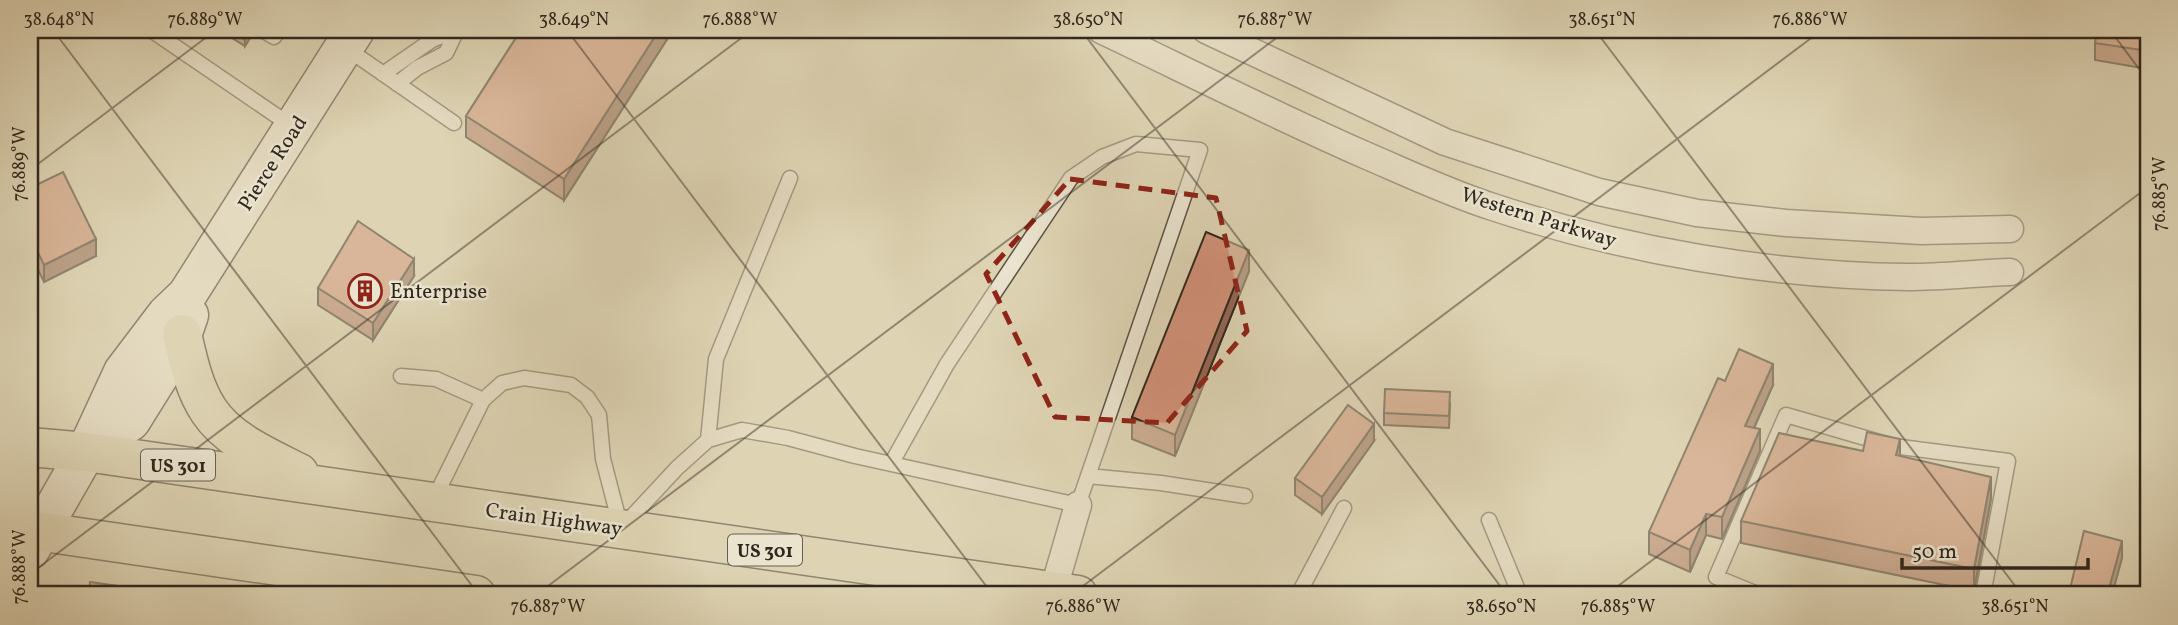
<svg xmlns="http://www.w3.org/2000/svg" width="2178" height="625" viewBox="0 0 2178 625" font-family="Vollkorn,serif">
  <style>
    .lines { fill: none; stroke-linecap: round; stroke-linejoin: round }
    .lane-casing { stroke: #5c5344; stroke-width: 17 }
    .street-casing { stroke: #5c5344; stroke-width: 29 }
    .secondary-casing { stroke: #30281e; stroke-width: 41 }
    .highway-casing { stroke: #30281e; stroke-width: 41 }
    .lane { stroke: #eae3ce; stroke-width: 14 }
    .street { stroke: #eae3ce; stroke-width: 26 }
    .secondary { stroke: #eae3ce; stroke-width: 38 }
    .highway { stroke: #ded4b4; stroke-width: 38 }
    .wall { fill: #b57e68; stroke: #30281e; stroke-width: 2 }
    .shaded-wall { fill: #936655; stroke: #30281e; stroke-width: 2 }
    .building { fill: #d29279; stroke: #30281e; stroke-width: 2 }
    .marked { fill: none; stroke: #8f2418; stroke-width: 5; stroke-dasharray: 14 9; stroke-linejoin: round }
    .ticks { fill: none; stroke: #30281e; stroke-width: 2; stroke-opacity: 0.45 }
    .labels { text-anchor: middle; stroke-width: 5; stroke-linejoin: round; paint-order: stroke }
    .shield { fill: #eae3ce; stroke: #686053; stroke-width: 2 }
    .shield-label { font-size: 19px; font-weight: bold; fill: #30281e }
    .street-label { font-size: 21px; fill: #30281e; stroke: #eae3ce }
    .poi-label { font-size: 21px; fill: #30281e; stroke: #eae3ce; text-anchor: start }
    .neatline { fill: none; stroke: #30281e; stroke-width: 2.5 }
    .ticks-label { font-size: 18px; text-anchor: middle; fill: #30281e }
  </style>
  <rect width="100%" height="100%" fill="#ded4b4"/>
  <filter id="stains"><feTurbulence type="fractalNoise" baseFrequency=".00286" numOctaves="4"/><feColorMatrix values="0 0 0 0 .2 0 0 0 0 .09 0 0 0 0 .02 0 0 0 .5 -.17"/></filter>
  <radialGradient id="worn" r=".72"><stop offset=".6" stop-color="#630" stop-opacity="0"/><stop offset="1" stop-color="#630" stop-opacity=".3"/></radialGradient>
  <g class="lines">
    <!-- lane casing -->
    <g class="lane-casing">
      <path id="lane" d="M 151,30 L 293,127
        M 262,30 L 274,37 L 279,30
        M 346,48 L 454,123
        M 383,74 L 432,40 L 457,30
        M 397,84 L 417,68 L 446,53 L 457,30
        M 401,376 L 436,379 L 483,400
        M 708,440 L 716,359 L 790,178
        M 1088,476 L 1161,483 L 1245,496
        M 433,501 L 483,400 L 502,383 L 524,378 L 571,385 L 587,397 L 599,415 L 603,459 L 621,528
        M 1489,520 L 1520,595
        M 625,524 L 677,468 L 708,440 L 742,430 L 788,438 L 855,456 L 1078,505 L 1200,150 L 1136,144 L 1102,157 L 1071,178 L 947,364 L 891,464
        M 1298,595 L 1344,508
        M 1760,595 L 1716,577 L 1786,415 L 1893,446 L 2008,461 L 1983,595"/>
    </g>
    <!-- street casing -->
    <g class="street-casing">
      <path id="street" d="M 1101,30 C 1189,72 1276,116 1365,155 C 1407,173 1449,193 1493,207 C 1623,250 1772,276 1909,277 C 1943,277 1977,273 2010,272
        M 1206,30 L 1445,142 L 1599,192 L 1697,213 L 1786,223 L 1921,231 L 2010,229
        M 1052,595 L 1078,505"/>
    </g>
    <!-- secondary casing -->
    <g class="secondary-casing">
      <path id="secondary" d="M 86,452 L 131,421 L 179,344 L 189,315
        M 30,550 L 86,452 L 123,372 L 167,314 L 187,295 L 355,30"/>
    </g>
    <!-- highway casing -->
    <g class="highway-casing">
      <path id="highway" d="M 182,334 C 188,360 194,389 209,411 C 229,441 268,457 299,473
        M 30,447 L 86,452 L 1078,595
        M 30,530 L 476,595"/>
    </g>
    <!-- lane -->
    <use href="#lane" class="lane"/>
    <!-- street -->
    <use href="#street" class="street"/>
    <!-- secondary -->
    <use href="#secondary" class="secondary"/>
    <!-- highway -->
    <use href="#highway" class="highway"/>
  </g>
  <!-- wall -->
  <path class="wall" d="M 219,30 L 253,30 L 253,33 L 245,46 Z
    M 521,30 L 673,30 L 564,200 L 466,137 L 466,116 Z
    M 2148,30 L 2148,69 L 2095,60 L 2095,43 Z
    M 30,188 L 96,256 L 44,282 L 30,253 Z
    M 1249,271 L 1175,456 L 1132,439 L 1132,417 Z
    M 414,276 L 373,340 L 318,305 L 318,288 Z
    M 1725,381 L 1773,385 L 1754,428 L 1760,451 L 1722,539 L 1706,535 L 1690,572 L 1649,554 L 1649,532 Z
    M 1450,404 L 1449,428 L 1384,425 L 1384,413 Z
    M 1374,441 L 1322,514 L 1295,495 L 1295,478 Z
    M 1863,451 L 1900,456 L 1991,498 L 1974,591 L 1741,543 L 1741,521 Z"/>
  <!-- shaded-wall -->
  <path class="shaded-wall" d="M 251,30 L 253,30 L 253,33 L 245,46 L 245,40 Z
    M 659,30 L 673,30 L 564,200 L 564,179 Z
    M 96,239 L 96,256 L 44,282 L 44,265 Z
    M 1249,250 L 1249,271 L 1175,456 L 1175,435 Z
    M 414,259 L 414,276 L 373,340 L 373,323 Z
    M 1773,364 L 1773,385 L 1745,448 L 1745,426 Z
    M 1374,424 L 1374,441 L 1322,514 L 1322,497 Z
    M 1760,429 L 1760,451 L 1722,539 L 1722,517 Z
    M 1900,439 L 1900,460 L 1896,455 Z
    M 1991,477 L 1991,498 L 1974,591 L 1974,569 Z
    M 1706,514 L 1706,535 L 1690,572 L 1690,550 Z
    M 2122,541 L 2122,558 L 2112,595 L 2110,585 Z"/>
  <!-- building -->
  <path class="building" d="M 229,30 L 251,30 L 245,40 Z
    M 521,30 L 659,30 L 564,179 L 466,116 Z
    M 2097,30 L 2148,30 L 2148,51 L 2095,43 Z
    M 63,172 L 96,239 L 44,265 L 30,236 L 30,188 Z
    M 358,221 L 414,259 L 373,323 L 318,288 Z
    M 1206,232 L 1249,250 L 1175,435 L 1132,417 Z
    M 1739,349 L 1773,364 L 1745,426 L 1760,429 L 1722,517 L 1706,514 L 1690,550 L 1649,532 L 1718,378 L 1725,381 Z
    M 1385,389 L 1450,392 L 1449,416 L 1384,413 Z
    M 1348,405 L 1374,424 L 1322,497 L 1295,478 Z
    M 1867,432 L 1900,439 L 1896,455 L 1991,477 L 1974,569 L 1741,521 L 1779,433 L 1863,451 Z
    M 2084,531 L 2122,541 L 2110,585 L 2115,587 L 2113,595 L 2060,595 L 2062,587 L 2070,589 Z
    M 90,582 L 182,595 L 89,595 Z"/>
  <!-- marked area -->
  <path d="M0 0H2178V625H0ZM 1070,179 L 1216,198 L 1247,331 L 1167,423 L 1055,417 L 986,274 Z" fill="#ded4b4" fill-opacity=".55" fill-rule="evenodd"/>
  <path class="marked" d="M 1070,179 L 1216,198 L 1247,331 L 1167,423 L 1055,417 L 986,274 Z"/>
  <!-- ticks -->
  <path class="ticks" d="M 53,30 L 479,595M 567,30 L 993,595M 1081,30 L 1507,595M 1595,30 L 2022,595M 2110,30 L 2148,81M 30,170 L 216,30M 30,574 L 752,30M 536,595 L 1287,30M 1071,595 L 1822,30M 1606,595 L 2148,187M 2141,595 L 2148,590"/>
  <!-- icons -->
  <defs>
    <g id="building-ring" transform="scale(1.75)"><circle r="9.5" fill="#eae3ce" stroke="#8f2418" stroke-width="1.5"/><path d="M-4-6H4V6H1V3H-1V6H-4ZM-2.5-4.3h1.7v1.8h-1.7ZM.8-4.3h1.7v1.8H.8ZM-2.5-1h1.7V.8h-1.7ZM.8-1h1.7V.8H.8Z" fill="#8f2418"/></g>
  </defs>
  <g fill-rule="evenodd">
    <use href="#building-ring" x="365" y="291"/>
  </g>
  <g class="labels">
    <!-- shield labels -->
    <g class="shield">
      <rect x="141" y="449.5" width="74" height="31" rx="5"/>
      <rect x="728" y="534.5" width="74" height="31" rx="5"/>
    </g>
    <g class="shield-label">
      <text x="178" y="472">US 301</text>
      <text x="765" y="557">US 301</text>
    </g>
    <!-- street labels -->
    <g class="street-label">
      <text transform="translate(272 163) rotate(-57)" y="7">Pierce Road</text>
      <text transform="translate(1539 217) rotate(17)" y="7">Western Parkway</text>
      <text transform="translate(554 519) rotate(8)" y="7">Crain Highway</text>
    </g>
    <!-- poi labels -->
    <g class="poi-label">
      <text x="390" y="298">Enterprise</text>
    </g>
  </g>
  <!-- margin -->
  <rect width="2178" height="625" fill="none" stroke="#ded4b4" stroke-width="77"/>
  <!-- scale -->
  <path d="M1902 558v10h186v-10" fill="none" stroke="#30281e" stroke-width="3.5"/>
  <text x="1912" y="558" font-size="21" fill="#30281e" stroke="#eae3ce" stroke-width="5" paint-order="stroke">50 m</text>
  <rect x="38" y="38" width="2102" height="548" class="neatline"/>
  <g class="ticks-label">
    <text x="59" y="25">38.648°N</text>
    <text x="205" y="25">76.889°W</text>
    <text x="574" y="25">38.649°N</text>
    <text x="740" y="25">76.888°W</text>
    <text x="1088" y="25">38.650°N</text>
    <text x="1275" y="25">76.887°W</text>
    <text x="1602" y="25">38.651°N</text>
    <text x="1810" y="25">76.886°W</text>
    <text transform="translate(19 164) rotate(-90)" y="6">76.889°W</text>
    <text transform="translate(2159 194) rotate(-90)" y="6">76.885°W</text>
    <text transform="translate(19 567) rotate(-90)" y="6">76.888°W</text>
    <text x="548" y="612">76.887°W</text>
    <text x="1083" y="612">76.886°W</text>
    <text x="1501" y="612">38.650°N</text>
    <text x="1618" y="612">76.885°W</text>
    <text x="2015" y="612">38.651°N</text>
  </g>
  <rect width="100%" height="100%" filter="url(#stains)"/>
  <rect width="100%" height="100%" fill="url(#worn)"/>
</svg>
